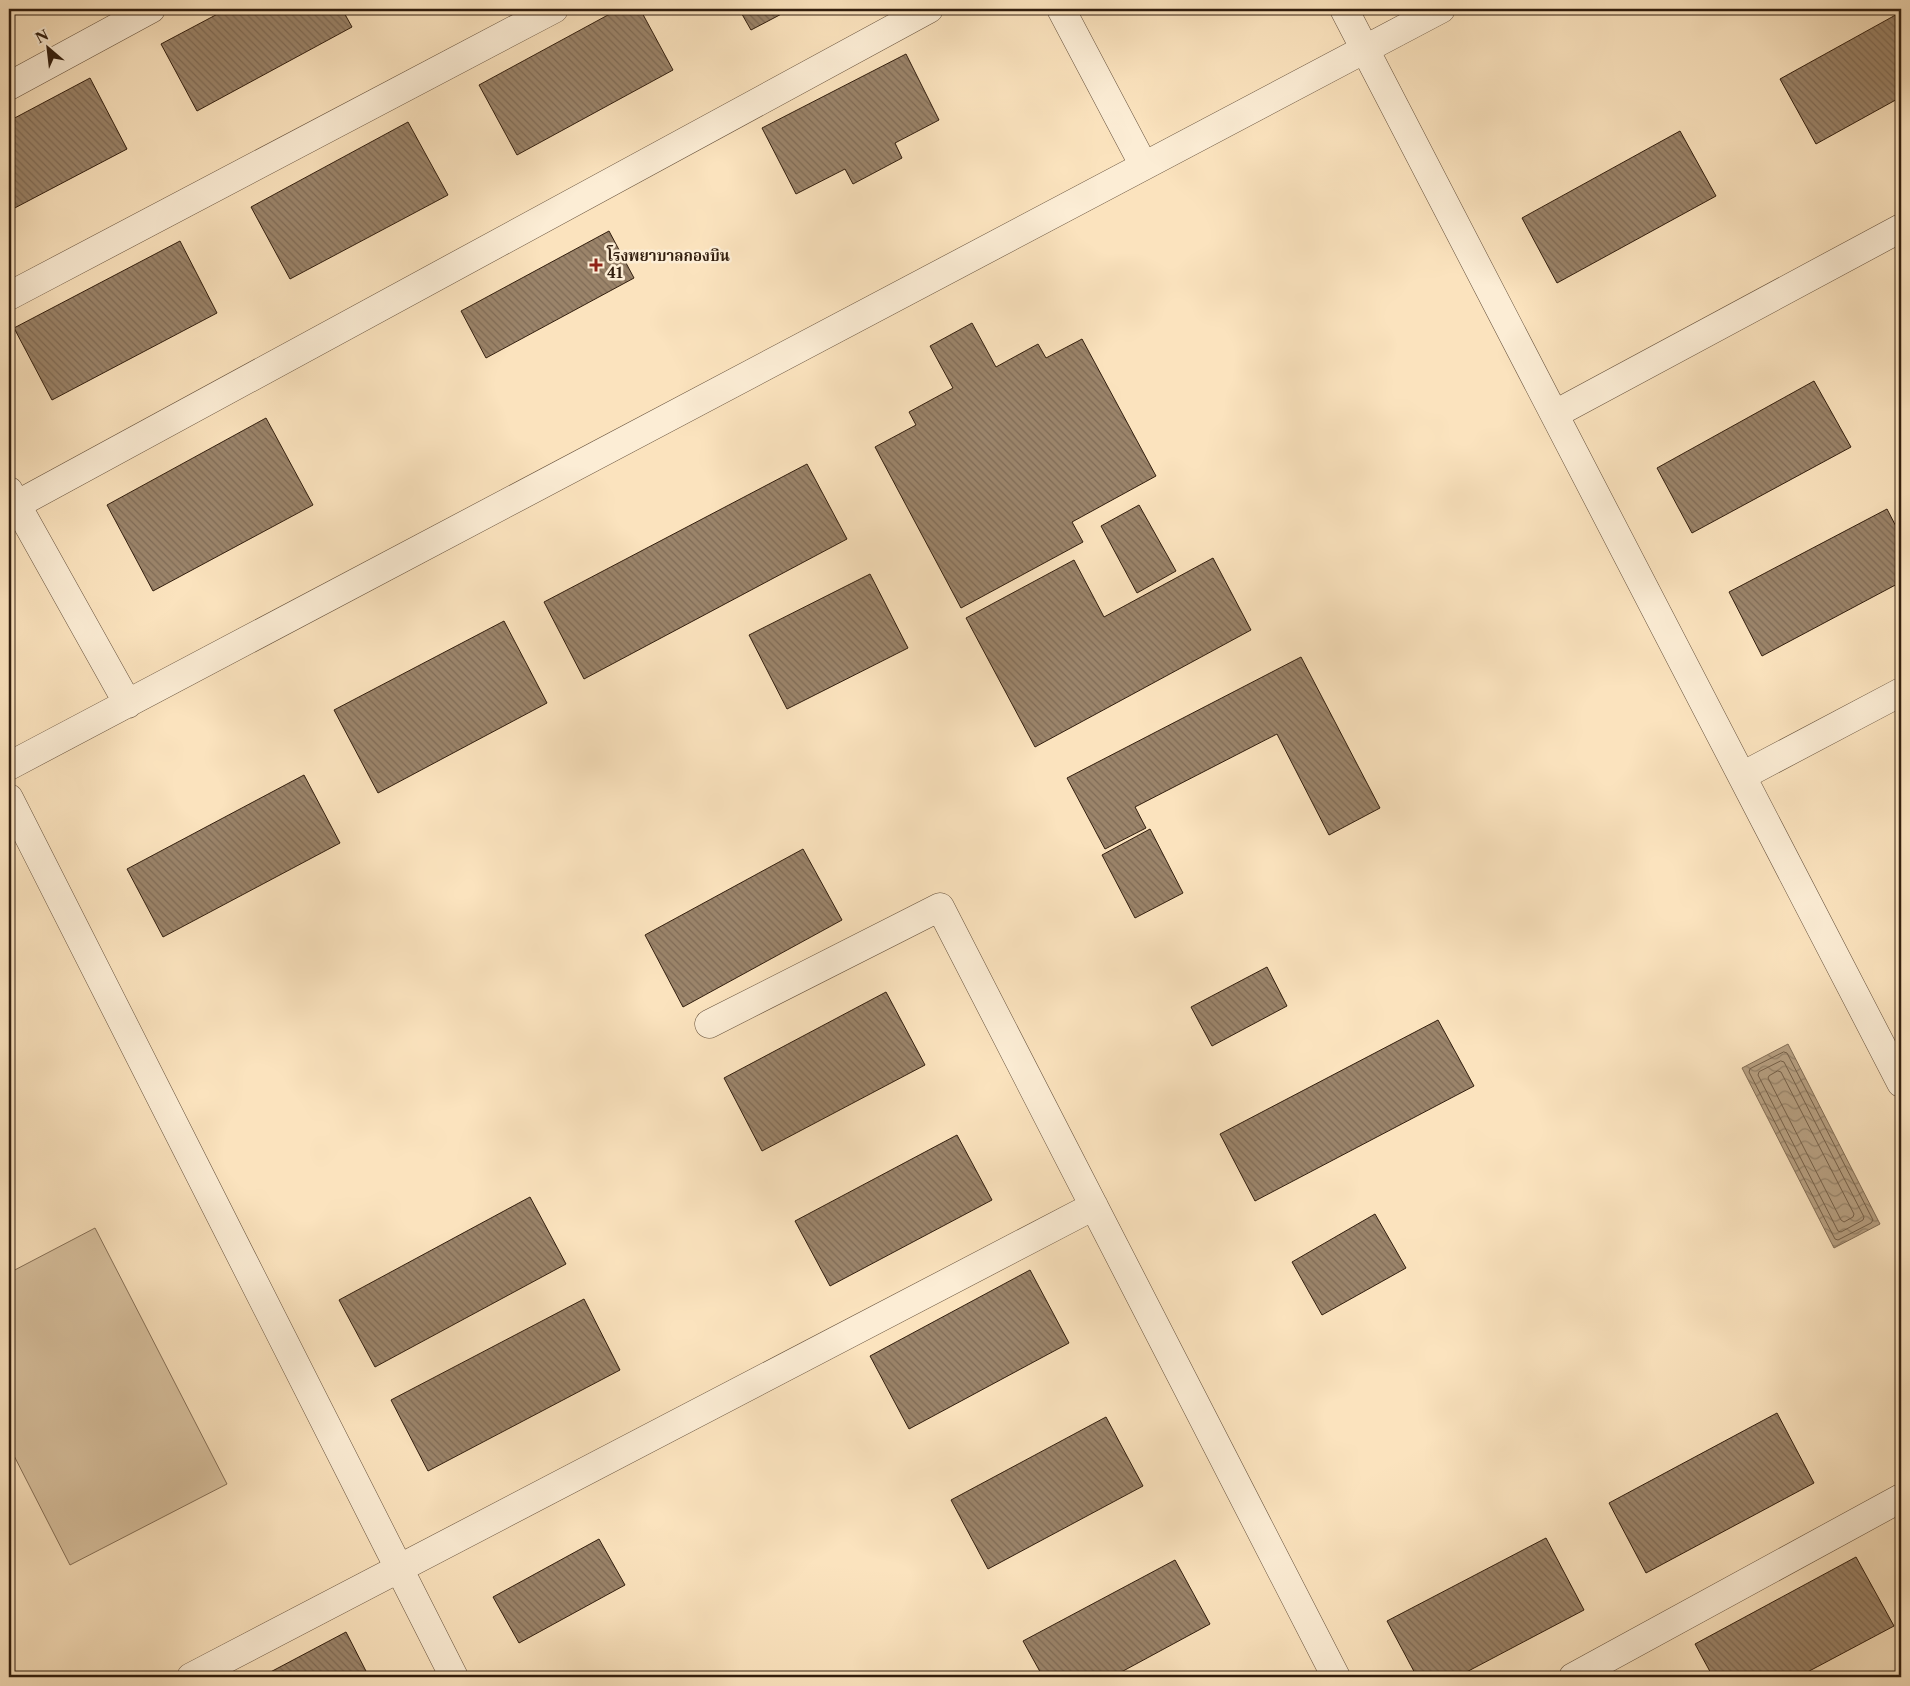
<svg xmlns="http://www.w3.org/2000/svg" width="1910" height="1686" viewBox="0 0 1910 1686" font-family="'Libre Caslon Text','Noto Serif Thai',serif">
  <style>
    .grass { fill: #d9c2a0; stroke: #867057 }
    .water { fill: url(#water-waves); stroke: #826c54 }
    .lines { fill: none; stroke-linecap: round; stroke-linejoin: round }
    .shore { stroke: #745f48; stroke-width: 1 }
    .building { fill: url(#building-back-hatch); stroke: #321e0e }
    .minor-casing { stroke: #644f3a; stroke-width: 29 }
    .minor { stroke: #fcedd5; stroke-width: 28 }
    .poi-dot { fill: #8f2418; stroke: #fcedd5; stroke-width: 2 }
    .labels { text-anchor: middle; stroke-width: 5; stroke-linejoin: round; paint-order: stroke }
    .poi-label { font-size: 15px; font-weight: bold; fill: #321e0e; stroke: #fcedd5; text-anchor: start }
  </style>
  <defs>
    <pattern id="water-waves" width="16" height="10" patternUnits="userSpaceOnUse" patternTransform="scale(1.25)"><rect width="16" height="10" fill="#b7a082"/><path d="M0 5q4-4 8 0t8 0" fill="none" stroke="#958269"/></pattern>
    <pattern id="building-back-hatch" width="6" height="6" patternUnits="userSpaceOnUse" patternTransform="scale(1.25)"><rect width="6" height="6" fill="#9b846a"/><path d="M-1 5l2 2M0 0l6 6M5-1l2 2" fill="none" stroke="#7f6b56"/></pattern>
  </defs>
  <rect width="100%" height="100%" fill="#fbe3be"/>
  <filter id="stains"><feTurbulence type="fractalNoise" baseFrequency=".004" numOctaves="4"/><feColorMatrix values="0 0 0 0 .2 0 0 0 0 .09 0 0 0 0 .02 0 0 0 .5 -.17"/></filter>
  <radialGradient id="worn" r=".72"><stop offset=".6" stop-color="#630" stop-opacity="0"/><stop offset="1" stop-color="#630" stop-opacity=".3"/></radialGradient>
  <!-- grass -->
  <path class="grass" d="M 95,1228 L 227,1484 L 70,1565 L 9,1446 L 9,1273 Z"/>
  <!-- water -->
  <path class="water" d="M 1788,1044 L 1880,1224 L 1834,1248 L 1742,1068 Z"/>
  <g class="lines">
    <!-- shore -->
    <path class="shore" d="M 1784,1052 L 1787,1053 L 1873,1220 L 1871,1223 L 1838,1240 L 1835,1239 L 1749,1072 L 1750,1069 Z
      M 1781,1061 L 1784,1062 L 1864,1217 L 1863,1220 L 1841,1232 L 1838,1231 L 1758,1075 L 1759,1072 Z
      M 1778,1071 L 1781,1072 L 1854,1214 L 1853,1217 L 1844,1222 L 1841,1220 L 1768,1078 L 1769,1076 Z"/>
  </g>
  <!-- building -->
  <path class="building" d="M 227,9 L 342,9 L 352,27 L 197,111 L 161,44 Z
    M 619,9 L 640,9 L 673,70 L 517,155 L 479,85 Z
    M 739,9 L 791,9 L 751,30 Z
    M 1901,12 L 1901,97 L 1816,144 L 1780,79 Z
    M 906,54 L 939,120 L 895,143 L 902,158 L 853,184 L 845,169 L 796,194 L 762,128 Z
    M 90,78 L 127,149 L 9,211 L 9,121 Z
    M 408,122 L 448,195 L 290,279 L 251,207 Z
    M 1680,131 L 1716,196 L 1557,283 L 1522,218 Z
    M 609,231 L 634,278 L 486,358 L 461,311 Z
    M 180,241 L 217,313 L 52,400 L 14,328 Z
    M 972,323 L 996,367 L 1038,344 L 1046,358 L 1082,339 L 1156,476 L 1072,522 L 1083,542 L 961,608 L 875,447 L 916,425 L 909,412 L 953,388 L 930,346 Z
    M 1814,381 L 1851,447 L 1692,533 L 1657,468 Z
    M 266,418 L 313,505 L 153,591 L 107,505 Z
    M 807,464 L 847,539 L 584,679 L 544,602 Z
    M 1139,505 L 1176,571 L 1137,593 L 1101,526 Z
    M 1887,509 L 1901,536 L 1901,582 L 1762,656 L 1729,592 Z
    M 1213,558 L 1251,630 L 1035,747 L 966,618 L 1074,560 L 1104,617 Z
    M 870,574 L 908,648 L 787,709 L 749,635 Z
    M 504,621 L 547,703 L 378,793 L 334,710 Z
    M 1301,657 L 1380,808 L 1329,835 L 1277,734 L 1135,807 L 1146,828 L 1105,849 L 1067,778 Z
    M 304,775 L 340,843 L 163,937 L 127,869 Z
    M 1150,829 L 1183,893 L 1135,918 L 1102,855 Z
    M 803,849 L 842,920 L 683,1007 L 645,935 Z
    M 1267,967 L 1287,1006 L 1212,1046 L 1191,1007 Z
    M 886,992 L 925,1065 L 762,1151 L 724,1078 Z
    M 1438,1020 L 1474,1086 L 1255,1201 L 1220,1134 Z
    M 957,1135 L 992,1200 L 830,1286 L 795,1221 Z
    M 530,1197 L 566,1264 L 375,1367 L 339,1300 Z
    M 1375,1214 L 1406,1268 L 1322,1315 L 1292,1262 Z
    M 1030,1270 L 1069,1343 L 909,1429 L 870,1356 Z
    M 584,1299 L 620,1370 L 428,1471 L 391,1400 Z
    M 1777,1413 L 1814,1483 L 1646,1573 L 1609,1503 Z
    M 1106,1417 L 1143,1486 L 988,1569 L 951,1500 Z
    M 1546,1538 L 1584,1610 L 1457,1677 L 1417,1677 L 1387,1621 Z
    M 599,1539 L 625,1585 L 519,1643 L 493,1597 Z
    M 1856,1557 L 1894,1626 L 1798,1677 L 1713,1677 L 1695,1644 Z
    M 1175,1560 L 1210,1624 L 1112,1677 L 1043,1677 L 1023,1641 Z
    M 346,1632 L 369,1677 L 261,1677 Z"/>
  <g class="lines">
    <!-- minor casing -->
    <g class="minor-casing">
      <path id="minor" d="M 1061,9 L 1144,166
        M 1344,9 L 1901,1083
        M 9,86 L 151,9
        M 9,296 L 554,9
        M 1555,414 L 1901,228
        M 9,491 L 128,704
        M 16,505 L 929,9
        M 9,766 L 1441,9
        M 1742,776 L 1901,692
        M 9,798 L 454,1677
        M 709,1024 L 940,907 L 1336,1677
        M 191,1677 L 1094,1206
        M 1573,1677 L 1901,1498"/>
    </g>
    <!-- minor -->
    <use href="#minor" class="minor"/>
  </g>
  <!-- markers -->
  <path class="poi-dot" d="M593.5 257.5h5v5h5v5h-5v5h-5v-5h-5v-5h5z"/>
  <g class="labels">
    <!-- poi labels -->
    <g class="poi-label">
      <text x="607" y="261">โรงพยาบาลกองบิน<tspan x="607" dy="17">41</tspan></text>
    </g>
  </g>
  <!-- margin -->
  <rect width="1910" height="1686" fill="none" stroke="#fbe3be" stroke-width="30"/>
  <rect x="10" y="10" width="1890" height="1666" fill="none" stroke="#321e0e" stroke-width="2.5"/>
  <rect x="15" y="15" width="1880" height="1656" fill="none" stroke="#321e0e"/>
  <!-- north arrow -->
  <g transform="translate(48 48) rotate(332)" stroke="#fcedd5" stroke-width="4" paint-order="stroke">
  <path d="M0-4L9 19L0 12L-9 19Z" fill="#321e0e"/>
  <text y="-8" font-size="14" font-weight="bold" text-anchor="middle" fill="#321e0e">N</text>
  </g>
  <rect width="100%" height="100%" filter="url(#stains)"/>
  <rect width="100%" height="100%" fill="url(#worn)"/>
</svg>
